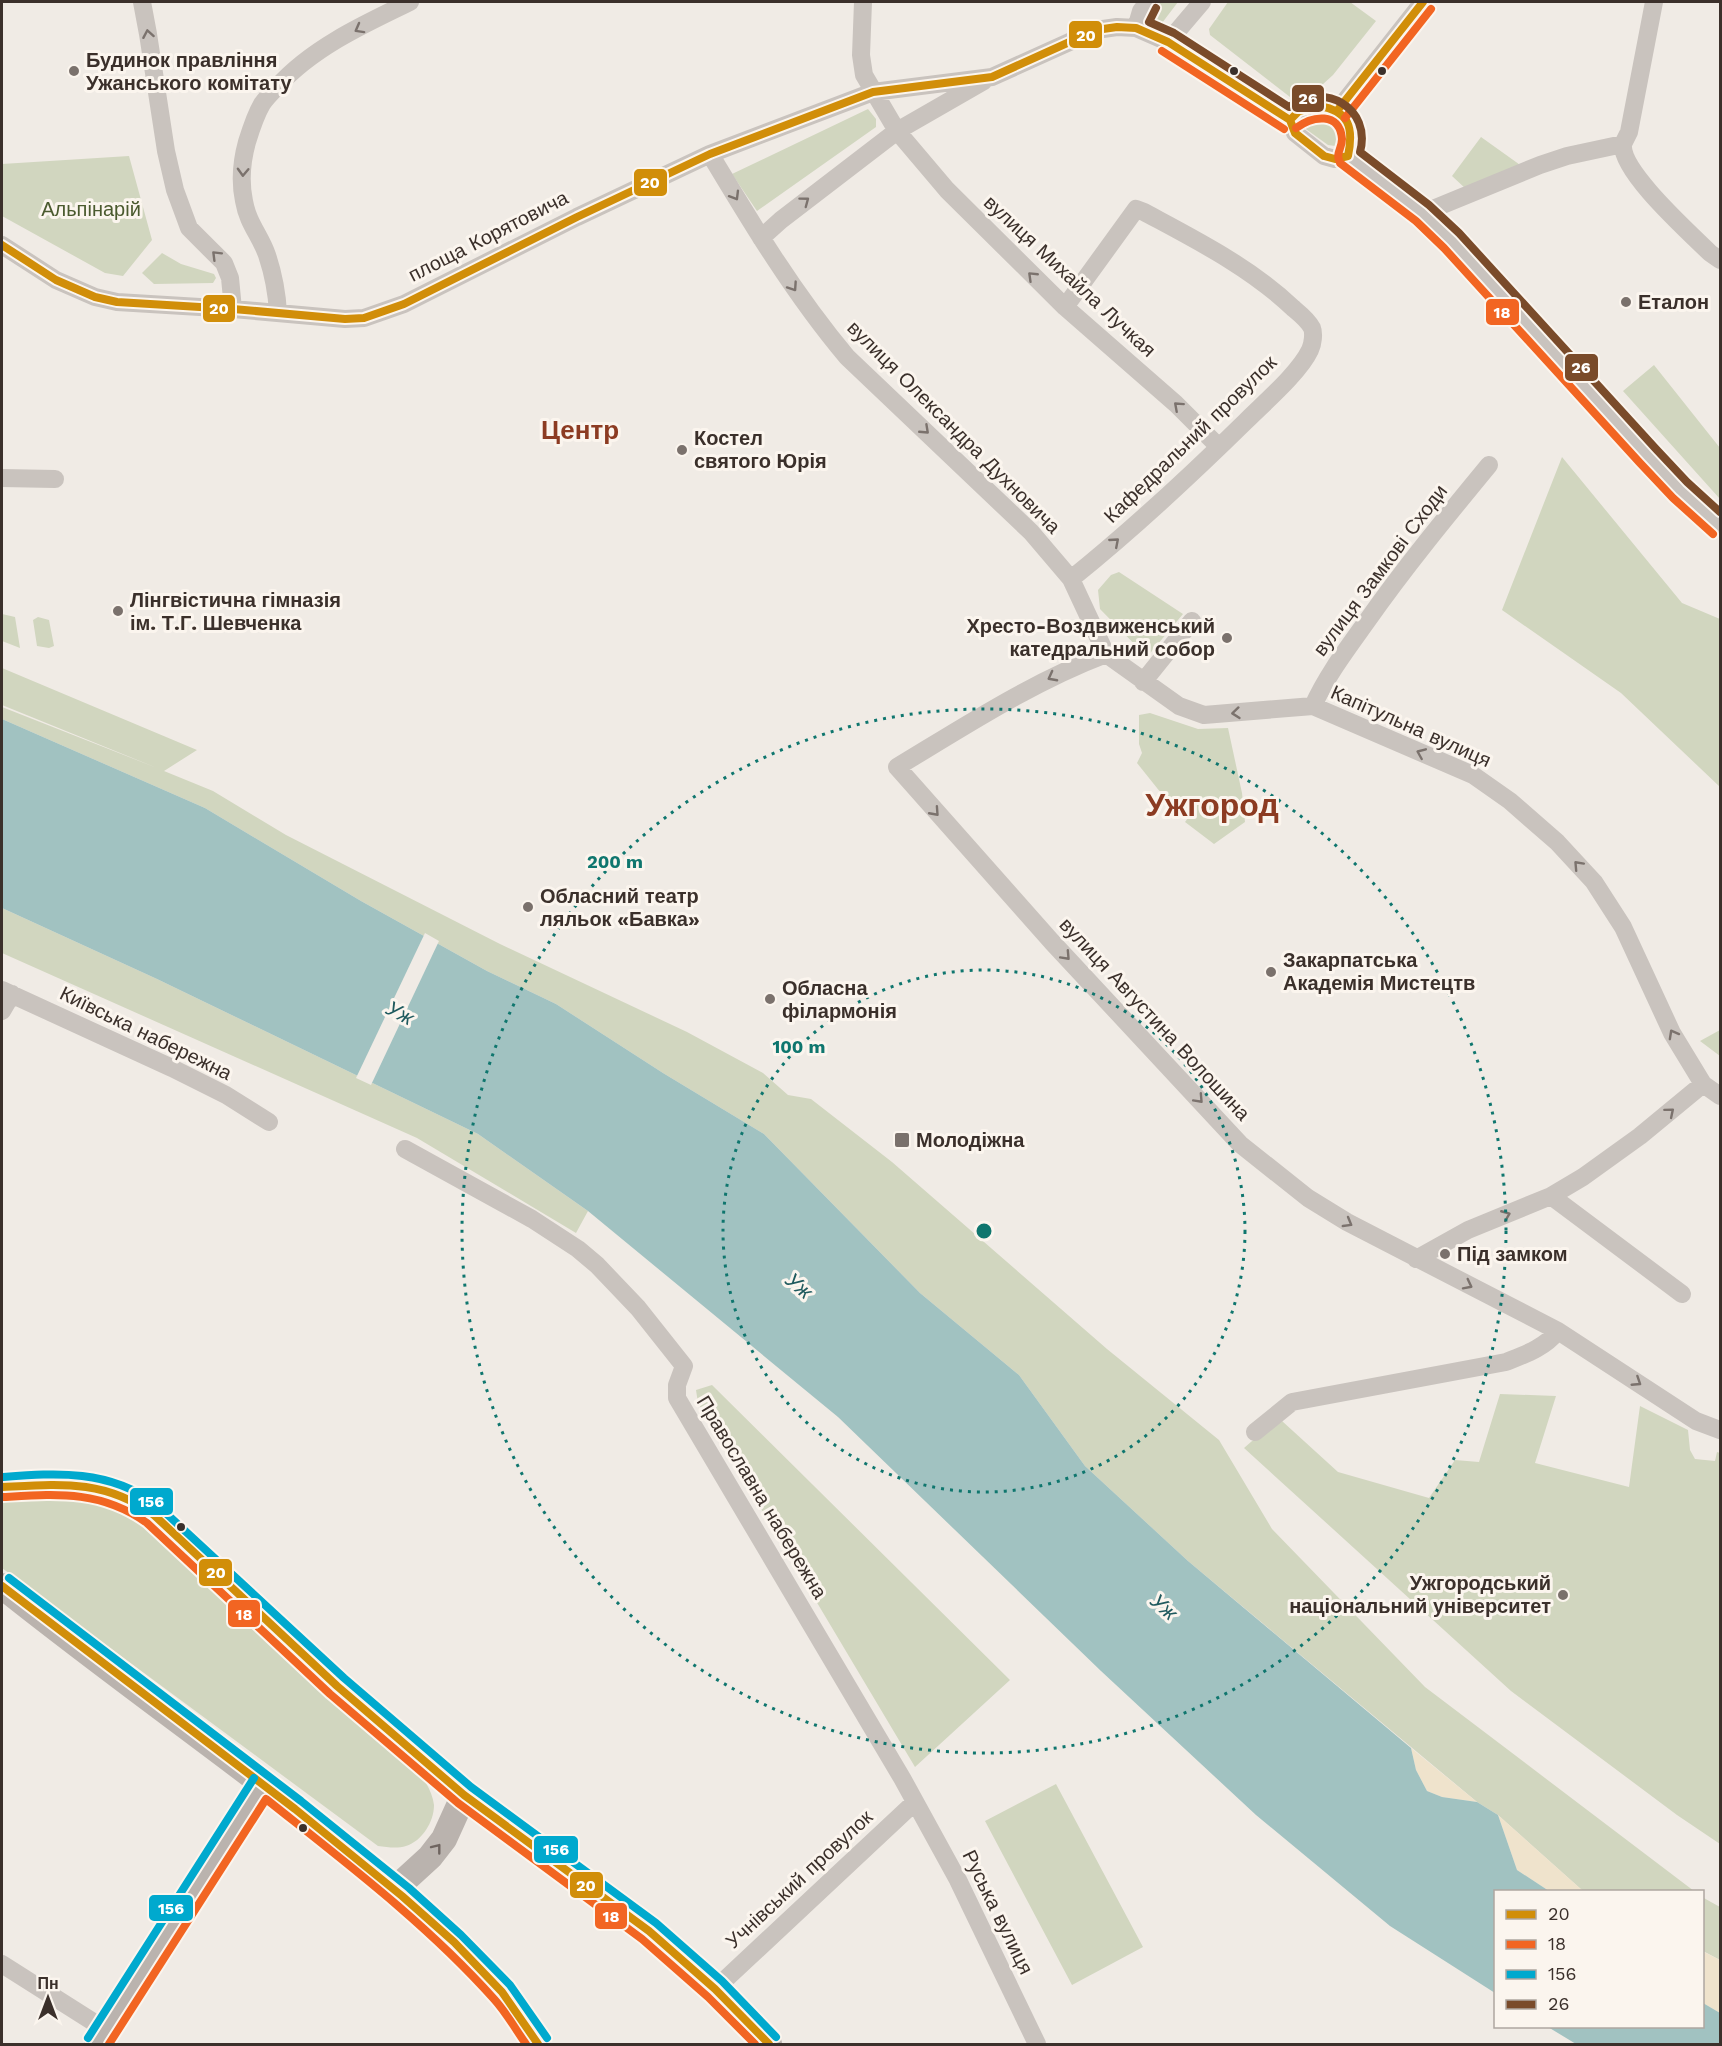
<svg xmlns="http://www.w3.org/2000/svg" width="1722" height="2046" viewBox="0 0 1722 2046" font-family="'Work Sans',sans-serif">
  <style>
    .green { fill: #d1d6bf }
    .sand { fill: #efe3cc }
    .water { fill: #a1c2c1 }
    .pier { fill: #f0ebe5 }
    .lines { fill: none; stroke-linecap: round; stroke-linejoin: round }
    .street { stroke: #c9c3be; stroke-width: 18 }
    .secondary { stroke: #bab3ae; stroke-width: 26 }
    .bus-1-casing { stroke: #fbf5ee; stroke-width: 12 }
    .bus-2-casing { stroke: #fbf5ee; stroke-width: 12 }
    .bus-3-casing { stroke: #fbf5ee; stroke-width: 12 }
    .bus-4-casing { stroke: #fbf5ee; stroke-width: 12 }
    .bus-1 { stroke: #d18e09; stroke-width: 8 }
    .bus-2 { stroke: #f26522; stroke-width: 8 }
    .bus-3 { stroke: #00a9ce; stroke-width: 8 }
    .bus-4 { stroke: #7a4b2a; stroke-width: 8 }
    .oneway { stroke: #7b726d }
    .oneway2 { stroke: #6e645f }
    .ring { fill: none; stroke: #0f766e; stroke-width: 3; stroke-dasharray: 3 6 }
    .poi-dot { fill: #7a716c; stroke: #fbf5ee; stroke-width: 2 }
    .bus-dot { fill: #3b302b; stroke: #fbf5ee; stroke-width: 2 }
    .labels { text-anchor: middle; stroke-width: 6; stroke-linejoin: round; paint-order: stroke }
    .poi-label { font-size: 20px; font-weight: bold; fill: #3b302b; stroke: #fbf5ee; text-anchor: start }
    .park-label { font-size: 20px; fill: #4a5a2e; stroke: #fbf5ee }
    .street-label { font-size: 20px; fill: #3b302b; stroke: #fbf5ee }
    .water-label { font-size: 21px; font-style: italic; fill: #1f5a5e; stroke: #fbf5ee }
    .district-label { font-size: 26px; font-weight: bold; fill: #8c3b22; stroke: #fbf5ee }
    .town-label { font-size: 32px; font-weight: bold; fill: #8c3b22; stroke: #fbf5ee }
    .centre { fill: #0f766e; stroke: #fbf5ee; stroke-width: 3 }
    .ring-label { font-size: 18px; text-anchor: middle; font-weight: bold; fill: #0f766e; stroke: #fbf5ee; stroke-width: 6; stroke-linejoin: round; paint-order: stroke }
    .line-badge { stroke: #fbf5ee; stroke-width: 2 }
    .badge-label { font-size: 16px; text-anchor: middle; font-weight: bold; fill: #fff }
  </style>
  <rect width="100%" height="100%" fill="#f0ebe5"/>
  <!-- green -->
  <path class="green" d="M 1159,2 L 1178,2 L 1162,23 L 1155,25 L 1151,23 L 1149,14 Z
    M 1228,2 L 1350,2 L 1376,21 L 1333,75 L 1322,85 L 1290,97 L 1210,35 L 1209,29 Z
    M 868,109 L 876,119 L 876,127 L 757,211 L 732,174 Z
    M 1317,115 C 1328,118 1342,136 1335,146 L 1328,145 L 1303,127 L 1303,120 Z
    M 1481,137 L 1523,167 L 1466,189 L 1452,176 Z
    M 129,156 L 152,240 L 123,276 L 105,273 L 2,216 L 2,164 Z
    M 162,253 L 181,264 L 214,274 L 216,278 L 213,283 L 154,284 L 142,273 Z
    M 1654,365 L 1720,448 L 1720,499 L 1623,391 Z
    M 1562,457 L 1682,603 L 1720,619 L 1720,787 L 1621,693 L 1502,610 Z
    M 1119,572 L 1183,614 L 1147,657 L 1100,609 L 1098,590 L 1111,575 Z
    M 2,614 L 15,617 L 20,648 L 2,641 Z
    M 38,617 L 49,620 L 54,646 L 49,648 L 37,646 L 33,620 Z
    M 2,668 L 197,750 L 164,771 L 213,791 L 286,835 L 500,944 L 687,1032 L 763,1073 L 788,1095 L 811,1099 L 892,1162 L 1107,1349 L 1219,1440 L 1272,1529 L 1425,1687 L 1694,1891 L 1583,1891 L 1498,1815 L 1477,1802 L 1188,1561 L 1085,1466 L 1019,1375 L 920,1293 L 764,1134 L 663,1073 L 556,1004 L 487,971 L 361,901 L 205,808 L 2,719 L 2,707 L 157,768 L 2,705 Z
    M 1150,713 L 1198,729 L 1228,728 L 1242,793 L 1245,822 L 1214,844 L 1185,822 L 1188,818 L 1184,815 L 1181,818 L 1137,763 L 1142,753 L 1139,744 L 1139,715 Z
    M 2,908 L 157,979 L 478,1134 L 588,1211 L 576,1233 L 417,1138 L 2,953 Z
    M 1720,1030 L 1720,1056 L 1700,1041 Z
    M 712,1385 L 1010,1680 L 915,1767 L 698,1403 L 696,1390 Z
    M 1500,1394 L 1556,1396 L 1535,1463 L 1629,1487 L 1640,1406 L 1688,1430 L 1690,1450 L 1695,1459 L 1715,1461 L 1717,1452 L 1720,1453 L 1720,1844 L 1677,1815 L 1511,1691 L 1244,1448 L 1259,1435 L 1282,1421 L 1338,1472 L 1429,1498 L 1455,1460 L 1479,1462 Z
    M 86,1498 C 113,1501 131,1517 151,1533 L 326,1698 L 426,1783 C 430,1790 433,1797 434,1805 C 434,1822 422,1841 406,1846 C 397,1849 387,1847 378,1846 L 2,1568 L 2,1501 Z
    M 1056,1784 L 1143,1947 L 1072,1985 L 985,1821 Z
    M 1702,1897 L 1720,1907 L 1720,1960 L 1703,1951 Z"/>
  <!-- sand -->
  <path class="sand" d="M 1411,1748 L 1477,1802 L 1442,1797 L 1427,1791 L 1416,1770 Z
    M 1498,1815 L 1583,1891 L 1549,1891 L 1517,1870 Z
    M 1702,1951 L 1720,1960 L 1720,2013 L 1703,2003 Z"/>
  <!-- water -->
  <path class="water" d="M 2,719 L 205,808 L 361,901 L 487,971 L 556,1004 L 663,1073 L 764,1134 L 920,1293 L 1019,1375 L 1085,1466 L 1188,1561 L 1411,1748 L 1416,1770 L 1427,1791 L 1442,1797 L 1477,1802 L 1498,1815 L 1517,1870 L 1549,1891 L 1496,1892 L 1495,1993 L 1390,1926 L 1256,1815 L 1101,1671 L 838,1417 L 588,1211 L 478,1134 L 157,979 L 2,908 Z
    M 1703,2003 L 1720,2013 L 1720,2044 L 1576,2044 L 1548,2027 L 1702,2026 Z"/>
  <!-- pier -->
  <path class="pier" d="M 425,933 L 439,941 L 371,1085 L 356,1078 Z"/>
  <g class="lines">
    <!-- street -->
    <path class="street" d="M 142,2 L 148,34 L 166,151 L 175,190 L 189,228 L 224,263 L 230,278 L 233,309
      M 863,2 L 861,55 L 864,75 L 897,131 L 947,190 L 1065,307 L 1176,404 L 1219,447
      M 1136,28 L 1141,11 L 1148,2
      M 1168,42 L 1202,2
      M 1337,111 L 1423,2
      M 1290,120 C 1312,99 1346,102 1352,137 C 1353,142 1350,150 1348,156
      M 1290,120 L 1295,133 L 1324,156 L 1335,159 L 1348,156
      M 1623,144 C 1620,171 1690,233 1710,253 L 1720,260
      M 710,154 C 752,224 794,294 847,357 L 1031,532 L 1071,579 L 1106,654 L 1179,706 L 1204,715 L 1313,706 L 1473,775 L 1510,801 L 1557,842 L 1594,882 L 1623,927 L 1672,1033 L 1703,1084 L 1720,1096
      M 1348,156 L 1423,213 L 1452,241 L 1648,456 L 1680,490 L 1720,526
      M 1423,213 L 1540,165 L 1567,156 L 1623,144 L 1629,132 L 1654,2
      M 761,238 L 781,220 L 897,131 L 984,81
      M 2,245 L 56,280 L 95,297 L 117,302 L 233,309 L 345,319 L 364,318 L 404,304 L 577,217 L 710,154 L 873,92 L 992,77 L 1096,30 L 1117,27 L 1136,28 L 1168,42 L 1290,120
      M 1065,307 L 1136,209 L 1144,212 C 1196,240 1250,267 1293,308 C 1299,313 1308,320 1312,328 C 1314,333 1313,344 1310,350 C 1299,373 1265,402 1246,421 C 1190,476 1132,530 1071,579
      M 278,313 C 277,293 273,273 267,255 C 260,235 248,224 244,201 C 240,182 242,160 247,142 C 251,129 255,116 262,104 C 266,98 272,92 277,87 C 312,48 364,24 410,2
      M 2,478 L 55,479
      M 1106,654 C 1032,682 965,726 897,767 L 1052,942 L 1240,1144 L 1308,1198 L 1347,1222 L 1558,1331 L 1696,1421 L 1720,1430
      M 1143,682 L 1192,621
      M 1313,706 C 1327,675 1347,649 1367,621 C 1405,567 1447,516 1489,465
      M 2,990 L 172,1068 L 226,1095 L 269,1122
      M 2,1011 L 12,994
      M 405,1149 L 532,1219 L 578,1249 L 597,1265 L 638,1308 L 684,1366 L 677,1385 L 677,1398 L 902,1778 L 958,1880 L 1037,2044
      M 1551,1196 L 1682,1294
      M 1416,1259 L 1468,1230 L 1551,1196 L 1583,1177 L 1640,1136 L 1703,1084
      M 1255,1432 L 1292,1402 L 1506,1362 C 1526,1354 1544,1348 1558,1331
      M 2,1964 L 106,2030
      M 715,1989 L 915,1802"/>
    <!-- secondary -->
    <path class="secondary" d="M 2,1487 C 40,1485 81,1481 118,1494 C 132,1499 143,1507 154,1515 L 337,1686 L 464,1795 L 649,1931 L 715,1989 L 769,2044
      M 2,1586 C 98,1663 198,1734 295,1809 C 367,1866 440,1923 502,1992 C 516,2008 526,2027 538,2044
      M 395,1889 L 430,1857 L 444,1839 L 464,1795
      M 97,2044 L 263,1784"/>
    <!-- bus-1 casing -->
    <g class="bus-1-casing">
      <path id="bus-1" d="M 1319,106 C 1349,111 1354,127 1348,156 L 1335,159 L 1324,156 L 1295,133 L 1290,120 L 1299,111 Z
        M 1337,111 L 1423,2
        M 2,245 L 56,280 L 95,297 L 117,302 L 233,309 L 345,319 L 364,318 L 404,304 L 577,217 L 710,154 L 873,92 L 992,77 L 1096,30 L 1117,27 L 1136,28 L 1168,42 L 1290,120
        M 2,1487 C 60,1484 105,1479 154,1515 L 337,1686 L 464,1795 L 649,1931 L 715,1989 L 769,2044
        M 2,1586 L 295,1809 L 402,1896 L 454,1942 L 502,1992 L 538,2044"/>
    </g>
    <!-- bus-2 casing -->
    <g class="bus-2-casing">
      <path id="bus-2" d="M 1162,51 L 1284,129
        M 1345,118 L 1431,9
        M 1296,128 C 1312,116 1340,111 1342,139 C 1342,149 1335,153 1340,163 L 1416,221 L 1444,248 L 1640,463 L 1673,498 L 1713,534
        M 3,1497 C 57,1494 101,1490 147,1523 L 330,1694 L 458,1803 L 642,1939 L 708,1997 L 755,2044
        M 109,2044 L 266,1799 C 345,1862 426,1923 494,1999 C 506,2012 516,2030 526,2044"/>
    </g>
    <!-- bus-3 casing -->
    <g class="bus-3-casing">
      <path id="bus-3" d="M 2,1477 C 57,1473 108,1469 156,1504 L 344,1678 L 471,1787 L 656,1923 L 722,1981 L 776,2037
        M 9,1578 L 301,1801 L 409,1888 L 461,1935 L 510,1985 L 547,2038
        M 88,2038 L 254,1778"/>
    </g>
    <!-- bus-4 casing -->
    <g class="bus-4-casing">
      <path id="bus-4" d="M 1156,8 L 1149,22 L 1174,33 L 1289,107 C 1324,81 1372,108 1360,152 L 1429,205 L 1459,233 L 1656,449 L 1687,482 L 1720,512"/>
    </g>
    <!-- bus-1 -->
    <use href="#bus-1" class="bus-1"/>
    <!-- bus-2 -->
    <use href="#bus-2" class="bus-2"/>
    <!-- bus-3 -->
    <use href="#bus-3" class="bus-3"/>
    <!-- bus-4 -->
    <use href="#bus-4" class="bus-4"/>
  </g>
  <!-- one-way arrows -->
  <defs><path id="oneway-chevron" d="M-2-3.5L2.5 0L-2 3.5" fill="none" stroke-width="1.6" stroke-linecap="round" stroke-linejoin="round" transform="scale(1.5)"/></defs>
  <g class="oneway">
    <use href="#oneway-chevron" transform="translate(359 29) rotate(151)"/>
    <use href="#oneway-chevron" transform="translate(148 34) rotate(-100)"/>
    <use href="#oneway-chevron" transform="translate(243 172) rotate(92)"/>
    <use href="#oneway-chevron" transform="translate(735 196) rotate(59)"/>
    <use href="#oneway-chevron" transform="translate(805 201) rotate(-37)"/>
    <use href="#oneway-chevron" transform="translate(216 255) rotate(-135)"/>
    <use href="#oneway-chevron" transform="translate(1032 276) rotate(-136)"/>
    <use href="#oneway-chevron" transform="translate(793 287) rotate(56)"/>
    <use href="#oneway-chevron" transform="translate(1178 406) rotate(-138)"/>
    <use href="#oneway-chevron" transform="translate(925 430) rotate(43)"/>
    <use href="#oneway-chevron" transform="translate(1115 542) rotate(-41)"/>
    <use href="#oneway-chevron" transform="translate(1052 677) rotate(152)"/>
    <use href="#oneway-chevron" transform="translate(1236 713) rotate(174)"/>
    <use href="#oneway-chevron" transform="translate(1421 753) rotate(-157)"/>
    <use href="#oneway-chevron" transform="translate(935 812) rotate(48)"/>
    <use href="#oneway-chevron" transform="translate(1578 865) rotate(-133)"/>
    <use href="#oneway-chevron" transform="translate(1066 956) rotate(47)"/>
    <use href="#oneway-chevron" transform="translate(1673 1034) rotate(-119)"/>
    <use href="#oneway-chevron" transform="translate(1199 1099) rotate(47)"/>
    <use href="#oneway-chevron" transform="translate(1670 1112) rotate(-40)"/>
    <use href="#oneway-chevron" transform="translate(1506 1215) rotate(-22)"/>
    <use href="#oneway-chevron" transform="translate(1348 1223) rotate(30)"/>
    <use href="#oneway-chevron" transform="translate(1468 1285) rotate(27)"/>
    <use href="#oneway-chevron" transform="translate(1637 1382) rotate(33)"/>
  </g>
  <use class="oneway2" href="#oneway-chevron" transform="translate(437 1848) rotate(-52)"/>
  <!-- distance rings -->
  <g class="ring">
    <circle cx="984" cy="1231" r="261"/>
    <circle cx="984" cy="1231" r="522"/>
  </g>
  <!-- markers -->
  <g class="poi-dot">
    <circle cx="74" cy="71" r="6"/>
    <circle cx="1626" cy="302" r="6"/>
    <circle cx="682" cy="450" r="6"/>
    <circle cx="118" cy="611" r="6"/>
    <circle cx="1227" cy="638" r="6"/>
    <circle cx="528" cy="907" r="6"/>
    <circle cx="1271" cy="972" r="6"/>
    <circle cx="770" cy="999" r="6"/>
    <rect x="894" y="1132" width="16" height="16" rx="3"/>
    <circle cx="1445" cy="1254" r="6"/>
    <circle cx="1563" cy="1595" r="6"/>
  </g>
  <g class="bus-dot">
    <circle cx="1234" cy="71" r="5"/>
    <circle cx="1382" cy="71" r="5"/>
    <circle cx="181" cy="1527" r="5"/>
    <circle cx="303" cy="1828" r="5"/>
  </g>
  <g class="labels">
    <!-- poi labels -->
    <g class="poi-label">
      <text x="86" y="67">Будинок правління<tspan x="86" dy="23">Ужанського комітату</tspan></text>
      <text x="1638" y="309">Еталон</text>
      <text x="694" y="445">Костел<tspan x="694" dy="23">святого Юрія</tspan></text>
      <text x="130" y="607">Лінгвістична гімназія<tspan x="130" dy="23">ім. Т.Г. Шевченка</tspan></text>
      <text x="1215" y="633" text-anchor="end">Хресто-Воздвиженський<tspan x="1215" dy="23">катедральний собор</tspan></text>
      <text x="540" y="903">Обласний театр<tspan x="540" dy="23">ляльок «Бавка»</tspan></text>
      <text x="1283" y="967">Закарпатська<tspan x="1283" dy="23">Академія Мистецтв</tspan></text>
      <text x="782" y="995">Обласна<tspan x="782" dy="23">філармонія</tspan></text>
      <text x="916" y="1147">Молодіжна</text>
      <text x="1457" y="1261">Під замком</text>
      <text x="1551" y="1590" text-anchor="end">Ужгородський<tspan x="1551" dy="23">національний університет</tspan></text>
    </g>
    <!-- park labels -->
    <g class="park-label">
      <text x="91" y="216">Альпінарій</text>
    </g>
    <!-- street labels -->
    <g class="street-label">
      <text transform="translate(488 236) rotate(-27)" y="7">площа Корятовича</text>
      <text transform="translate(1070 276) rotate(43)" y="7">вулиця Михайла Лучкая</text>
      <text transform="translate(954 427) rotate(45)" y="7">вулиця Олександра Духновича</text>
      <text transform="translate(1190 439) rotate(-44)" y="7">Кафедральний провулок</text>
      <text transform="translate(1380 570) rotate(-53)" y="7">вулиця Замкові Сходи</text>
      <text transform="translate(1411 726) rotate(24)" y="7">Капітульна вулиця</text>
      <text transform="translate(1155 1019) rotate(47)" y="7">вулиця Августина Волошина</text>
      <text transform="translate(146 1033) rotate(26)" y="7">Київська набережна</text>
      <text transform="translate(762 1497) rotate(59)" y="7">Православна набережна</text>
      <text transform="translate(799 1879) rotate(-43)" y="7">Учнівський провулок</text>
      <text transform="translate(998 1912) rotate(64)" y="7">Руська вулиця</text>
    </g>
    <!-- water labels -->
    <g class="water-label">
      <text transform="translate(400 1013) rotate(28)" y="7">Уж</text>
      <text transform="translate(799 1286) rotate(41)" y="7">Уж</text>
      <text transform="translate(1164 1607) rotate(42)" y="7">Уж</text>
    </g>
    <!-- district labels -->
    <g class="district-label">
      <text x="580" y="439">Центр</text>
    </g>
    <!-- town labels -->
    <g class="town-label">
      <text x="1212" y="816">Ужгород</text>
    </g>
  </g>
  <circle cx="984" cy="1231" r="9" class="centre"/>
  <g class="ring-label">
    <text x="615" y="868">200 m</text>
    <text x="799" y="1053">100 m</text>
  </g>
  <g class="line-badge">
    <rect x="1068" y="20" width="35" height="29" rx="6" fill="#d18e09"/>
    <rect x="1291" y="84" width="34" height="29" rx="6" fill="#7a4b2a"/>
    <rect x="633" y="168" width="35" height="29" rx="6" fill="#d18e09"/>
    <rect x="202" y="294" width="34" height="29" rx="6" fill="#d18e09"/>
    <rect x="1485" y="298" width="35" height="28" rx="6" fill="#f26522"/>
    <rect x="1564" y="353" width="35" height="29" rx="6" fill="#7a4b2a"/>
    <rect x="129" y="1487" width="45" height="29" rx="6" fill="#00a9ce"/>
    <rect x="198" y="1558" width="35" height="29" rx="6" fill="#d18e09"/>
    <rect x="227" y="1599" width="34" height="29" rx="6" fill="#f26522"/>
    <rect x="533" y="1835" width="46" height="29" rx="6" fill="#00a9ce"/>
    <rect x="569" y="1871" width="35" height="28" rx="6" fill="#d18e09"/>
    <rect x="148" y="1894" width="46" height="28" rx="6" fill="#00a9ce"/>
    <rect x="594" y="1902" width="34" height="28" rx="6" fill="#f26522"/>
  </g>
  <g class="badge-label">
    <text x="1086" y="41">20</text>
    <text x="1308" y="104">26</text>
    <text x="650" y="188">20</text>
    <text x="219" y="314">20</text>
    <text x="1502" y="318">18</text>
    <text x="1581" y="373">26</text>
    <text x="151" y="1507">156</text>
    <text x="216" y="1578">20</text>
    <text x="244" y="1620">18</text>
    <text x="556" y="1855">156</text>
    <text x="586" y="1891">20</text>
    <text x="171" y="1914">156</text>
    <text x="611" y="1922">18</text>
  </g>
  <!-- border -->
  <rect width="1722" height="2046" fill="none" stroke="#3b302b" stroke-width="6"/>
  <!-- legend -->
  <rect x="1494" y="1890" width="210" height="138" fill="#fbf5ee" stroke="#aea6a0" stroke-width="1.5"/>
  <rect x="1506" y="1910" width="30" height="9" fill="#d18e09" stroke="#aea6a0" stroke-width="1.5"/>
  <text x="1548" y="1920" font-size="18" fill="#3b302b">20</text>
  <rect x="1506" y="1940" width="30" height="9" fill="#f26522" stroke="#aea6a0" stroke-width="1.5"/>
  <text x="1548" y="1950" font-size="18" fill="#3b302b">18</text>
  <rect x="1506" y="1970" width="30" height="9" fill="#00a9ce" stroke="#aea6a0" stroke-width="1.5"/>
  <text x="1548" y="1980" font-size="18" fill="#3b302b">156</text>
  <rect x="1506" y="2000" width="30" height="9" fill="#7a4b2a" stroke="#aea6a0" stroke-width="1.5"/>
  <text x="1548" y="2010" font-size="18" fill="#3b302b">26</text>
  <!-- north arrow -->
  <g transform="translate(48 1998)" stroke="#fbf5ee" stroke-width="4.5" paint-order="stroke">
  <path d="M0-4.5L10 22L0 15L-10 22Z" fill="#3b302b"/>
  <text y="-9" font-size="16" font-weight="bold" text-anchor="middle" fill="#3b302b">Пн</text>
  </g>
</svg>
